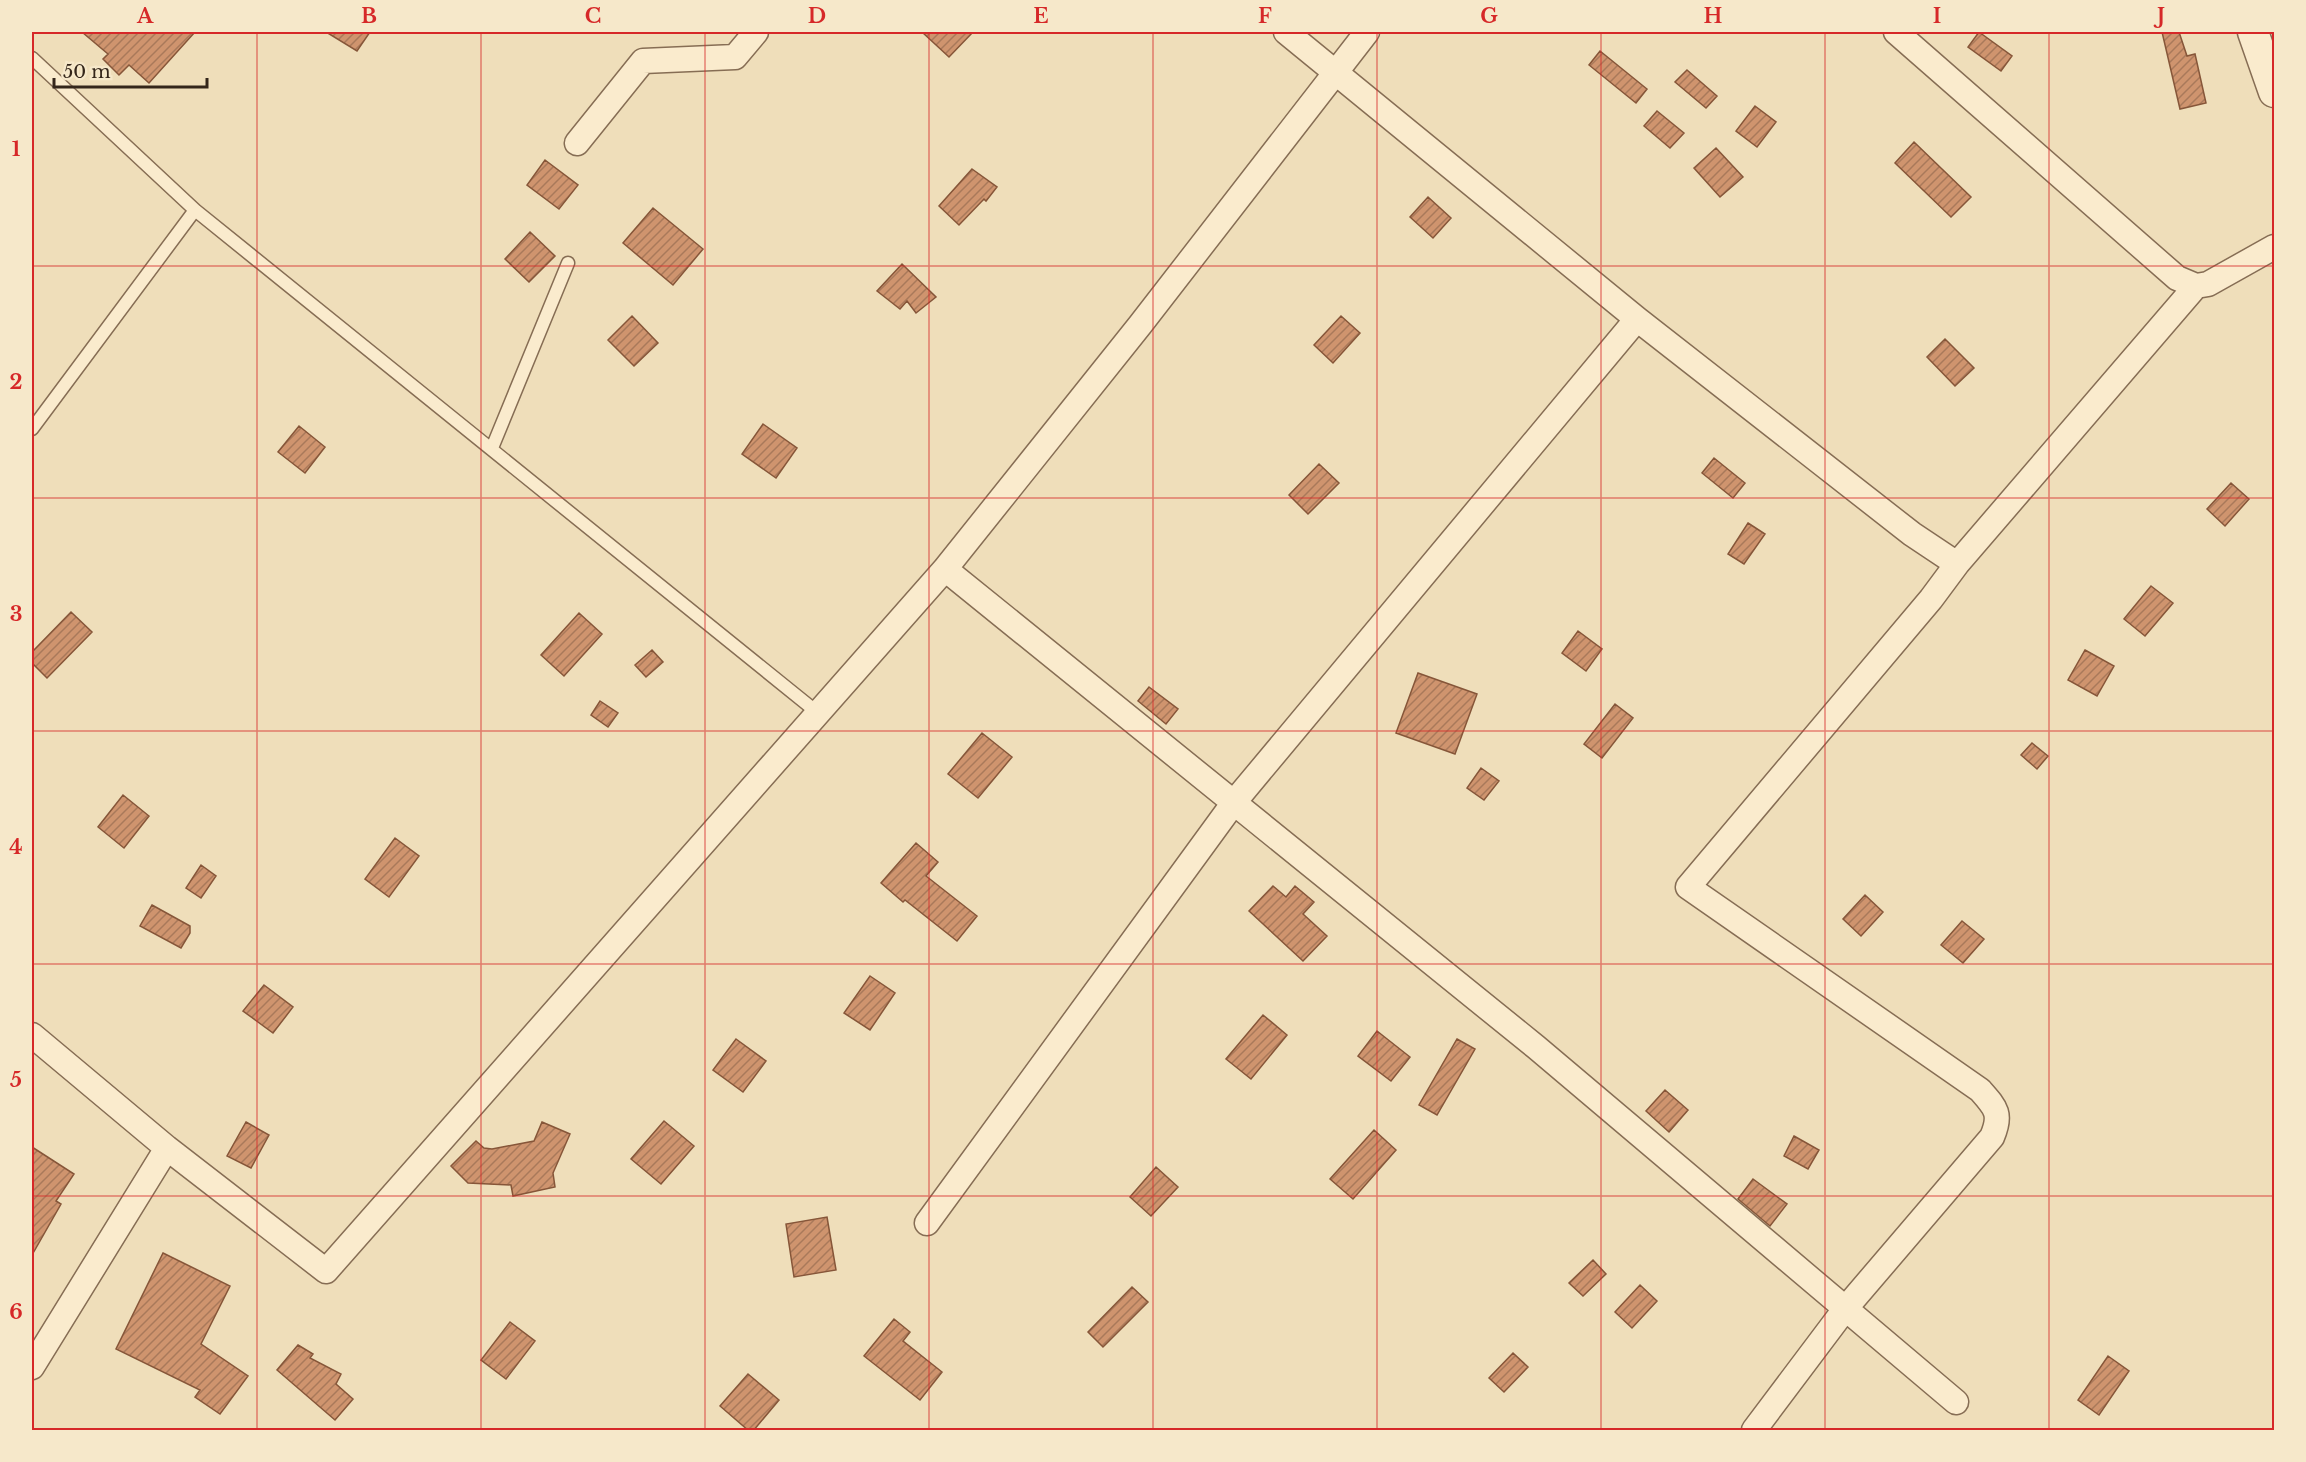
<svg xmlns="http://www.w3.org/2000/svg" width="2306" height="1462" viewBox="0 0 2306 1462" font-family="'Libre Baskerville',serif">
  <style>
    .building { fill: url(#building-hatch); stroke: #865639; stroke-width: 1.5 }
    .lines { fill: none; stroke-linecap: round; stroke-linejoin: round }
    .service-casing { stroke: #866d54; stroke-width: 15 }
    .minor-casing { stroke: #866d54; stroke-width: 27 }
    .tertiary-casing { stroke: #866d54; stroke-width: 33 }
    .service { stroke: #faebcd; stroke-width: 12 }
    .minor { stroke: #faebcd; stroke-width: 24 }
    .tertiary { stroke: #faebcd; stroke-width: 30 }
    .grid { fill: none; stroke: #d62828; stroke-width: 1.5; stroke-opacity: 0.55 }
    .neatline { fill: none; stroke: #d62828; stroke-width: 2 }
    .grid-label { font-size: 20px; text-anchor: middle; font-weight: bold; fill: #d62828 }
  </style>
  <defs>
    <pattern id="building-hatch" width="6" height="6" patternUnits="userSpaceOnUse" patternTransform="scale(1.5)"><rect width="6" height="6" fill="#cf946e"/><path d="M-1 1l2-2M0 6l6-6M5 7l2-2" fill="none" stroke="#a9795a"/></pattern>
  </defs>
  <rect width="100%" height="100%" fill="#efdeba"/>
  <!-- building -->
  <path class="building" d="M 82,32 L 195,32 L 149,83 L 129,65 L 119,75 L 103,59 L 108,54 Z
    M 326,32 L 370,32 L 357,51 Z
    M 922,32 L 973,32 L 949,57 Z
    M 1979,32 L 2012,56 L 2001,71 L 1968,47 Z
    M 2162,32 L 2179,32 L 2187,56 L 2195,54 L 2206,103 L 2180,109 Z
    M 1600,51 L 1647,89 L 1636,103 L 1589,65 Z
    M 1687,70 L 1717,96 L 1706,108 L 1675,82 Z
    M 1755,106 L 1776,122 L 1757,147 L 1736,131 Z
    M 1657,111 L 1684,133 L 1670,148 L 1644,126 Z
    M 1914,142 L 1971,197 L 1951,217 L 1895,163 Z
    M 1716,148 L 1743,177 L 1720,197 L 1694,168 Z
    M 545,160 L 578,185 L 559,209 L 527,185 Z
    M 972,169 L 997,187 L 986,201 L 984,199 L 959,225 L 939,206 Z
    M 1428,197 L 1451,218 L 1433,238 L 1410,217 Z
    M 653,208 L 703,249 L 673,285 L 623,243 Z
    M 530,232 L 555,256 L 529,282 L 505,259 Z
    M 902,264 L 936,297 L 916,313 L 907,301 L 900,309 L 877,291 Z
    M 632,316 L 658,343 L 634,366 L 608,340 Z
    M 1341,316 L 1360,333 L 1333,363 L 1314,345 Z
    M 1945,339 L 1974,368 L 1955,386 L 1927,357 Z
    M 763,424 L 797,448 L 776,478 L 742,454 Z
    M 299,426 L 325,447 L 305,473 L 278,452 Z
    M 1714,458 L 1745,483 L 1733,498 L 1702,473 Z
    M 1319,464 L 1339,483 L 1308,514 L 1289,495 Z
    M 2231,483 L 2249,499 L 2225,526 L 2207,509 Z
    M 1748,523 L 1765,534 L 1744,564 L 1728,554 Z
    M 2151,586 L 2173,603 L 2145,636 L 2124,619 Z
    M 71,612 L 92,632 L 47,678 L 32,663 L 32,652 Z
    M 579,613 L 602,634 L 564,676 L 541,655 Z
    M 1578,631 L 1602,649 L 1586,671 L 1562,653 Z
    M 652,650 L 663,662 L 646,677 L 635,665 Z
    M 2085,650 L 2114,666 L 2097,696 L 2068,680 Z
    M 1418,673 L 1477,694 L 1455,754 L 1396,733 Z
    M 1149,687 L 1178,709 L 1166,724 L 1138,701 Z
    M 600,701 L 618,713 L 608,727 L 591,715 Z
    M 1615,704 L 1633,718 L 1602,758 L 1584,744 Z
    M 982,733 L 1012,757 L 978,798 L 948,774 Z
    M 2032,743 L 2048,756 L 2037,769 L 2021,755 Z
    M 1481,768 L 1499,781 L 1484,800 L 1467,788 Z
    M 123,795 L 149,816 L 124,848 L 98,827 Z
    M 395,838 L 419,856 L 389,897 L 365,879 Z
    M 916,843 L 938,862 L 926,876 L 977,916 L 957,941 L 905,900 L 903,902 L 881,883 Z
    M 201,865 L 216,876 L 201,898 L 186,888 Z
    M 1273,886 L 1286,897 L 1295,886 L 1314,902 L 1303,914 L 1327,936 L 1303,961 L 1249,911 Z
    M 1865,895 L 1883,912 L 1861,936 L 1843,919 Z
    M 152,905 L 190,926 L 190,933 L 181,948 L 140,926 Z
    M 1962,921 L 1984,939 L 1963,963 L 1941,945 Z
    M 870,976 L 895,993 L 870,1030 L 844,1013 Z
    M 264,985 L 293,1007 L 273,1033 L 243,1011 Z
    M 1263,1015 L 1287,1035 L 1251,1079 L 1226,1059 Z
    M 1377,1031 L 1410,1057 L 1391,1081 L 1358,1056 Z
    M 736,1039 L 766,1061 L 743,1092 L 713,1070 Z
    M 1457,1039 L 1475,1049 L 1437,1115 L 1419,1105 Z
    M 1665,1090 L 1688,1110 L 1669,1132 L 1646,1111 Z
    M 664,1121 L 694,1146 L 661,1184 L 631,1159 Z
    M 246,1122 L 269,1135 L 251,1168 L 227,1156 Z
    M 542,1122 L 570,1134 L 553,1173 L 555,1187 L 513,1196 L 511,1185 L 468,1183 L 451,1166 L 476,1141 L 484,1148 L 492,1149 L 534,1141 Z
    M 1374,1130 L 1396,1150 L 1353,1199 L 1330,1179 Z
    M 1794,1136 L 1819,1150 L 1808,1169 L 1784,1156 Z
    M 32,1147 L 74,1174 L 56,1201 L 61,1204 L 32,1255 Z
    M 1156,1167 L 1178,1187 L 1151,1216 L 1130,1197 Z
    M 1753,1179 L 1787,1204 L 1770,1226 L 1738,1199 Z
    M 827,1217 L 836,1270 L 794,1277 L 786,1224 Z
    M 163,1253 L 230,1286 L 201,1344 L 248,1376 L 220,1414 L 195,1397 L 200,1390 L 116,1349 Z
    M 1593,1260 L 1606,1274 L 1583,1296 L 1569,1283 Z
    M 1640,1285 L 1657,1301 L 1632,1328 L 1615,1312 Z
    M 1132,1287 L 1148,1302 L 1103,1347 L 1088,1332 Z
    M 894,1319 L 910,1332 L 903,1341 L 942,1372 L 920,1400 L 864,1356 Z
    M 510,1322 L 535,1341 L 506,1379 L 481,1360 Z
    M 298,1345 L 313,1354 L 310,1358 L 341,1374 L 336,1384 L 353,1399 L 335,1420 L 277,1370 Z
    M 1513,1353 L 1528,1367 L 1504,1392 L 1489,1378 Z
    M 2108,1356 L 2129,1371 L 2099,1415 L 2078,1400 Z
    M 748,1374 L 779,1400 L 753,1431 L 749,1431 L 720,1406 Z"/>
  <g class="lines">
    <!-- service casing -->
    <g class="service-casing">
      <path id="service" d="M 32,58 L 195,210 L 32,429
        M 195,210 L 818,713
        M 492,448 L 568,263"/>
    </g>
    <!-- minor casing -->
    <g class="minor-casing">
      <path id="minor" d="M 1286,32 L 1637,319 L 1912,534 L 1957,564 L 2196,286
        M 1896,32 L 2177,278 L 2196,286 L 2208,284 L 2274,247
        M 577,143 L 643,61 L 735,57 L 756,32
        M 945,569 L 1536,1047 L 1956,1402
        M 32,1035 L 167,1148 L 326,1271 L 945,569 L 1140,325 L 1367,32
        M 927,1223 L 1235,801 L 1637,319
        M 32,1367 L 167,1148
        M 1754,1430 L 1845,1309 L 1992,1137 C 2002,1114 1996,1108 1980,1090 L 1688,887 L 1931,599 L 1957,564"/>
    </g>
    <!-- tertiary casing -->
    <g class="tertiary-casing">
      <path id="tertiary" d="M 2253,32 L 2274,92"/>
    </g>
    <!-- service -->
    <use href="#service" class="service"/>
    <!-- minor -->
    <use href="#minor" class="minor"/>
    <!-- tertiary -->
    <use href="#tertiary" class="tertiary"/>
  </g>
  <!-- grid -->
  <path class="grid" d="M 257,32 L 257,1430M 481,32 L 481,1430M 705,32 L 705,1430M 929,32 L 929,1430M 1153,32 L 1153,1430M 1377,32 L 1377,1430M 1601,32 L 1601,1430M 1825,32 L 1825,1430M 2049,32 L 2049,1430M 32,266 L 2274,266M 32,498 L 2274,498M 32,731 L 2274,731M 32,964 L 2274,964M 32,1196 L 2274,1196"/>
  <!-- border -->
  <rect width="2306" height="1462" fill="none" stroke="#f6e8ca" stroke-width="66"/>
  <!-- scale -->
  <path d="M54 78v9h153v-9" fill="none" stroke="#34261a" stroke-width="3"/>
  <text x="63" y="78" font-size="18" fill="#34261a" stroke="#f6e8ca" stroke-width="4.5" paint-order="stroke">50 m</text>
  <rect x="33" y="33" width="2240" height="1396" class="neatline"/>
  <g class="grid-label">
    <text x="145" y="23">A</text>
    <text x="369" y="23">B</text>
    <text x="593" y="23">C</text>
    <text x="817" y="23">D</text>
    <text x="1041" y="23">E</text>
    <text x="1265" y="23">F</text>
    <text x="1489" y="23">G</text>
    <text x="1713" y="23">H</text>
    <text x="1937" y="23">I</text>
    <text x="2161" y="23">J</text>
    <text x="16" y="156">1</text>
    <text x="16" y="389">2</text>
    <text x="16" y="621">3</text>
    <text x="16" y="854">4</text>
    <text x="16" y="1087">5</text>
    <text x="16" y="1319">6</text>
  </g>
</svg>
